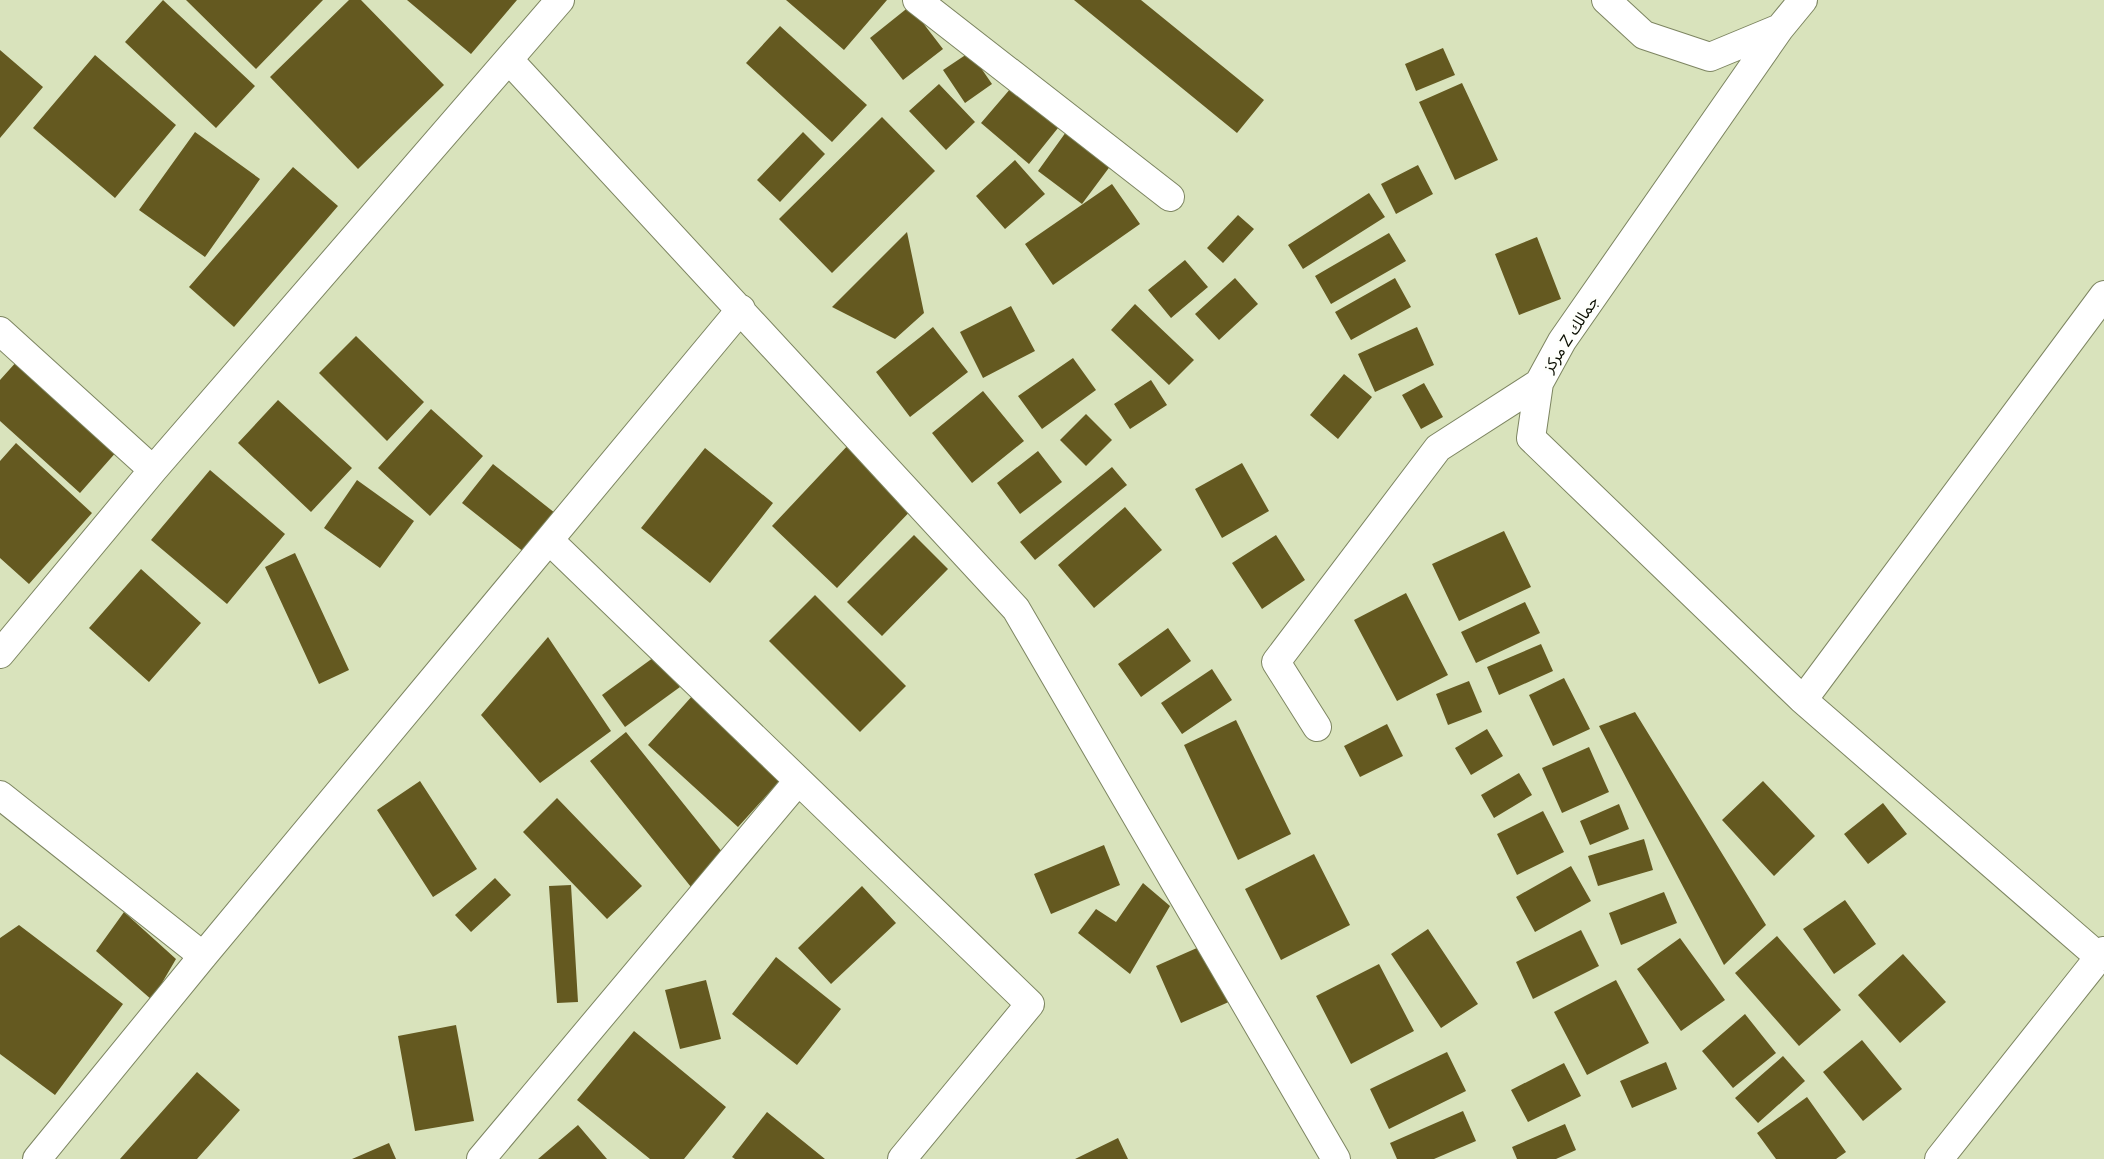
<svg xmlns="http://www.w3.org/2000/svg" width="2104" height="1159" viewBox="0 0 2104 1159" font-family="Overpass,'Noto Sans Arabic',sans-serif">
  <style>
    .building { fill: #645920 }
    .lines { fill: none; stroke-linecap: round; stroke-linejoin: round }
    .minor-casing { stroke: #7d8561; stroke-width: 30 }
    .minor { stroke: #fff; stroke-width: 28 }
    .labels { text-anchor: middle; stroke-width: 5; stroke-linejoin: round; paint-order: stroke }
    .street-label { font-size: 16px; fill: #0c0f03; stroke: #fefffb }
  </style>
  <rect width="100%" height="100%" fill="#d9e3bc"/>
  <!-- building -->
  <path class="building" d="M 163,0 L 255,86 L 216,128 L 125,42 Z
    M 186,0 L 323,0 L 256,69 Z
    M 349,0 L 361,0 L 444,85 L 358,169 L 270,77 Z
    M 407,0 L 517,0 L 471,54 Z
    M 786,0 L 887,0 L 844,50 Z
    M 1074,0 L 1141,0 L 1264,100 L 1237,133 Z
    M 910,6 L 943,49 L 903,80 L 870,38 Z
    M 780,26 L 867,105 L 832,142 L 746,63 Z
    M 1443,48 L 1455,75 L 1416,91 L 1405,64 Z
    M 0,50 L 43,87 L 0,138 Z
    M 970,52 L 992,84 L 965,103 L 943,70 Z
    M 95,55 L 176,125 L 115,198 L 33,128 Z
    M 1462,83 L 1498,160 L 1455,180 L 1419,102 Z
    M 939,84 L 975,122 L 946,150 L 909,111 Z
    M 1011,88 L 1058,128 L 1029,164 L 981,123 Z
    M 882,117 L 935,171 L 832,273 L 779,219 Z
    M 195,132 L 260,179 L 205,257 L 139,210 Z
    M 803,132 L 825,154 L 780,202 L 757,180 Z
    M 1066,132 L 1111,165 L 1082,204 L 1038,171 Z
    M 1015,160 L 1045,194 L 1005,229 L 976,196 Z
    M 1418,165 L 1433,194 L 1396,214 L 1381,184 Z
    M 293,167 L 338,206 L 234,327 L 189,287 Z
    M 1112,184 L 1140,224 L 1053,285 L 1025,244 Z
    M 1369,193 L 1385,217 L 1303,269 L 1288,245 Z
    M 1238,215 L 1254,229 L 1223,263 L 1207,248 Z
    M 907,232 L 924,313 L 895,339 L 832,307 Z
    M 1389,233 L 1406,261 L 1331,304 L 1315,276 Z
    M 1537,237 L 1561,299 L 1519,315 L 1495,254 Z
    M 1185,260 L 1208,287 L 1171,318 L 1148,290 Z
    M 1235,278 L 1258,304 L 1219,340 L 1195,314 Z
    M 1395,278 L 1411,307 L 1351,340 L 1335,312 Z
    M 1135,304 L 1194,360 L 1169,385 L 1111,330 Z
    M 1011,306 L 1035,351 L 983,378 L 960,332 Z
    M 933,327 L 968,372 L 910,417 L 876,372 Z
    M 1417,327 L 1434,365 L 1375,392 L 1358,354 Z
    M 356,336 L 424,402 L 387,441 L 319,373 Z
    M 1073,358 L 1096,390 L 1042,429 L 1018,396 Z
    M 18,360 L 118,450 L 80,493 L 0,421 L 0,380 Z
    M 1344,374 L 1372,397 L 1338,439 L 1310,415 Z
    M 1151,380 L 1167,405 L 1130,429 L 1114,404 Z
    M 1424,383 L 1443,417 L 1421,429 L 1402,395 Z
    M 983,391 L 1024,441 L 972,483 L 932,433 Z
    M 278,400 L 352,468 L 311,512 L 238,443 Z
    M 431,409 L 483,456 L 430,516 L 378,468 Z
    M 1086,414 L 1112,440 L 1086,466 L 1060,440 Z
    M 851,442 L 917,504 L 837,588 L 772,526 Z
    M 16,443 L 92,513 L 29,584 L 0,558 L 0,461 Z
    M 705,448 L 773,503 L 710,583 L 641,528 Z
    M 1038,451 L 1062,482 L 1020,514 L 997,483 Z
    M 1242,463 L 1269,511 L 1222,538 L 1195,489 Z
    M 493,464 L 560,517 L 529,556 L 462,503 Z
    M 1112,467 L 1127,485 L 1035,560 L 1020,542 Z
    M 210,470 L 285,534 L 227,604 L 151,540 Z
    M 357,480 L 414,521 L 380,568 L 324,528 Z
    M 1125,507 L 1162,550 L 1094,608 L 1058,565 Z
    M 1504,531 L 1531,587 L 1459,621 L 1432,564 Z
    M 914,535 L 948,569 L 882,636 L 847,602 Z
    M 1276,535 L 1305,580 L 1262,609 L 1232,563 Z
    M 295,553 L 349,670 L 319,684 L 265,567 Z
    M 141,569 L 201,623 L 149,682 L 89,628 Z
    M 1406,593 L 1448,675 L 1397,701 L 1354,620 Z
    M 815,595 L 906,686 L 860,732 L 769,641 Z
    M 1525,602 L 1540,633 L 1476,663 L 1461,632 Z
    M 1168,628 L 1191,661 L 1141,697 L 1118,664 Z
    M 548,637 L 611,731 L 540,783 L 481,715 Z
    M 1541,644 L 1553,671 L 1499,695 L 1487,667 Z
    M 657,655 L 680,687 L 625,727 L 602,695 Z
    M 1212,669 L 1232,700 L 1182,734 L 1161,703 Z
    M 1564,678 L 1590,729 L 1553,746 L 1529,695 Z
    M 1469,681 L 1482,712 L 1448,725 L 1436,694 Z
    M 694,694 L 784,776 L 738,827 L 648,745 Z
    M 1635,712 L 1766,925 L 1724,965 L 1599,726 Z
    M 1236,720 L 1291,834 L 1238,860 L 1184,745 Z
    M 1387,724 L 1403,756 L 1360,777 L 1344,746 Z
    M 1487,729 L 1503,756 L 1471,775 L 1455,748 Z
    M 626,732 L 727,858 L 691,887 L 590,761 Z
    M 1589,747 L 1609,792 L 1562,813 L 1542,768 Z
    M 1519,773 L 1532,795 L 1494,818 L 1481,795 Z
    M 420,781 L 477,869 L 433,897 L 377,810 Z
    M 1763,781 L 1815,836 L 1774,876 L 1722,820 Z
    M 557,798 L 642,886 L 607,919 L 523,832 Z
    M 1883,803 L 1907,834 L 1868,864 L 1844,834 Z
    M 1619,804 L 1629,829 L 1590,845 L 1580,821 Z
    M 1543,811 L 1564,852 L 1517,875 L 1497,834 Z
    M 1644,839 L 1653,870 L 1598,886 L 1588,856 Z
    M 1104,845 L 1120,885 L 1051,914 L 1034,874 Z
    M 1314,854 L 1350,925 L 1281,960 L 1245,889 Z
    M 1571,866 L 1591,901 L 1535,932 L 1516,897 Z
    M 495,878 L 511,895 L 471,932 L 455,915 Z
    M 1143,883 L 1170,906 L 1130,974 L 1078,933 L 1096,909 L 1116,922 Z
    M 571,885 L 578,1002 L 557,1003 L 549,886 Z
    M 862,886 L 896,923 L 831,984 L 798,948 Z
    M 1664,892 L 1677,923 L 1621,945 L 1609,913 Z
    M 1845,900 L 1876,944 L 1834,974 L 1803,929 Z
    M 124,912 L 176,959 L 152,1000 L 96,951 Z
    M 19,925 L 123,1004 L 55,1095 L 0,1054 L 0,938 Z
    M 1428,929 L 1478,1004 L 1441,1028 L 1391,954 Z
    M 1581,930 L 1599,966 L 1533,999 L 1516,962 Z
    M 1777,936 L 1841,1010 L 1799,1046 L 1735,973 Z
    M 1680,938 L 1725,1000 L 1681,1031 L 1637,969 Z
    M 1206,944 L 1231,1001 L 1181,1023 L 1156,966 Z
    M 1903,954 L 1946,1002 L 1900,1043 L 1858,995 Z
    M 776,957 L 841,1009 L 797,1065 L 732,1014 Z
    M 1379,964 L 1414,1031 L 1351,1064 L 1316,996 Z
    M 706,980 L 721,1039 L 680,1049 L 665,990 Z
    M 1616,980 L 1649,1043 L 1587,1075 L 1554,1012 Z
    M 1745,1014 L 1776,1053 L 1733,1088 L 1702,1051 Z
    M 456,1025 L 474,1121 L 415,1131 L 398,1036 Z
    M 634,1031 L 726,1107 L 684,1159 L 650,1159 L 577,1100 Z
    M 1862,1040 L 1902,1089 L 1863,1121 L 1823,1072 Z
    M 1447,1052 L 1466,1091 L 1389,1129 L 1370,1089 Z
    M 1783,1056 L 1805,1081 L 1758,1123 L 1735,1098 Z
    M 1666,1062 L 1677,1089 L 1632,1108 L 1620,1081 Z
    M 1564,1063 L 1581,1096 L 1528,1122 L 1511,1090 Z
    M 197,1072 L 240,1110 L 197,1159 L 120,1159 Z
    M 1807,1097 L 1846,1152 L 1836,1159 L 1776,1159 L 1757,1133 Z
    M 1463,1111 L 1476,1141 L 1434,1159 L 1397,1159 L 1390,1143 Z
    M 767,1112 L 825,1159 L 735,1159 L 732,1157 Z
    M 1565,1124 L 1576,1150 L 1556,1159 L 1517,1159 L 1512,1147 Z
    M 578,1125 L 607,1159 L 538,1159 Z
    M 1118,1138 L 1128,1159 L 1075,1159 Z
    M 389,1143 L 396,1159 L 352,1159 Z"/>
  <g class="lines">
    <!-- minor casing -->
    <g class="minor-casing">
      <path id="minor" d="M 917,0 L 1170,197
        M 1606,0 L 1644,35 L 1710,57 L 1780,28 L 1803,0
        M 1780,28 L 1562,341 L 1539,383 L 1531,438 L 1803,700
        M 509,60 L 1016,609 L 1336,1159
        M 0,331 L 153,470
        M 549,540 L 1030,1004 L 902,1159
        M 0,654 L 153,470 L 560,0
        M 1317,727 L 1276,662 L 1438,448 L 1539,383
        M 0,795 L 203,956
        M 2099,957 L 1803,700 L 2104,295
        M 37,1159 L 203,956 L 741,309
        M 481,1159 L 798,781
        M 1939,1159 L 2104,951"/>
    </g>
    <!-- minor -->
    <use href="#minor" class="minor"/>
  </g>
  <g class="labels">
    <!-- street labels -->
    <g class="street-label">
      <text transform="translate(1570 334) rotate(-57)" y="6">مركز Z جمالك</text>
    </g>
  </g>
</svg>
